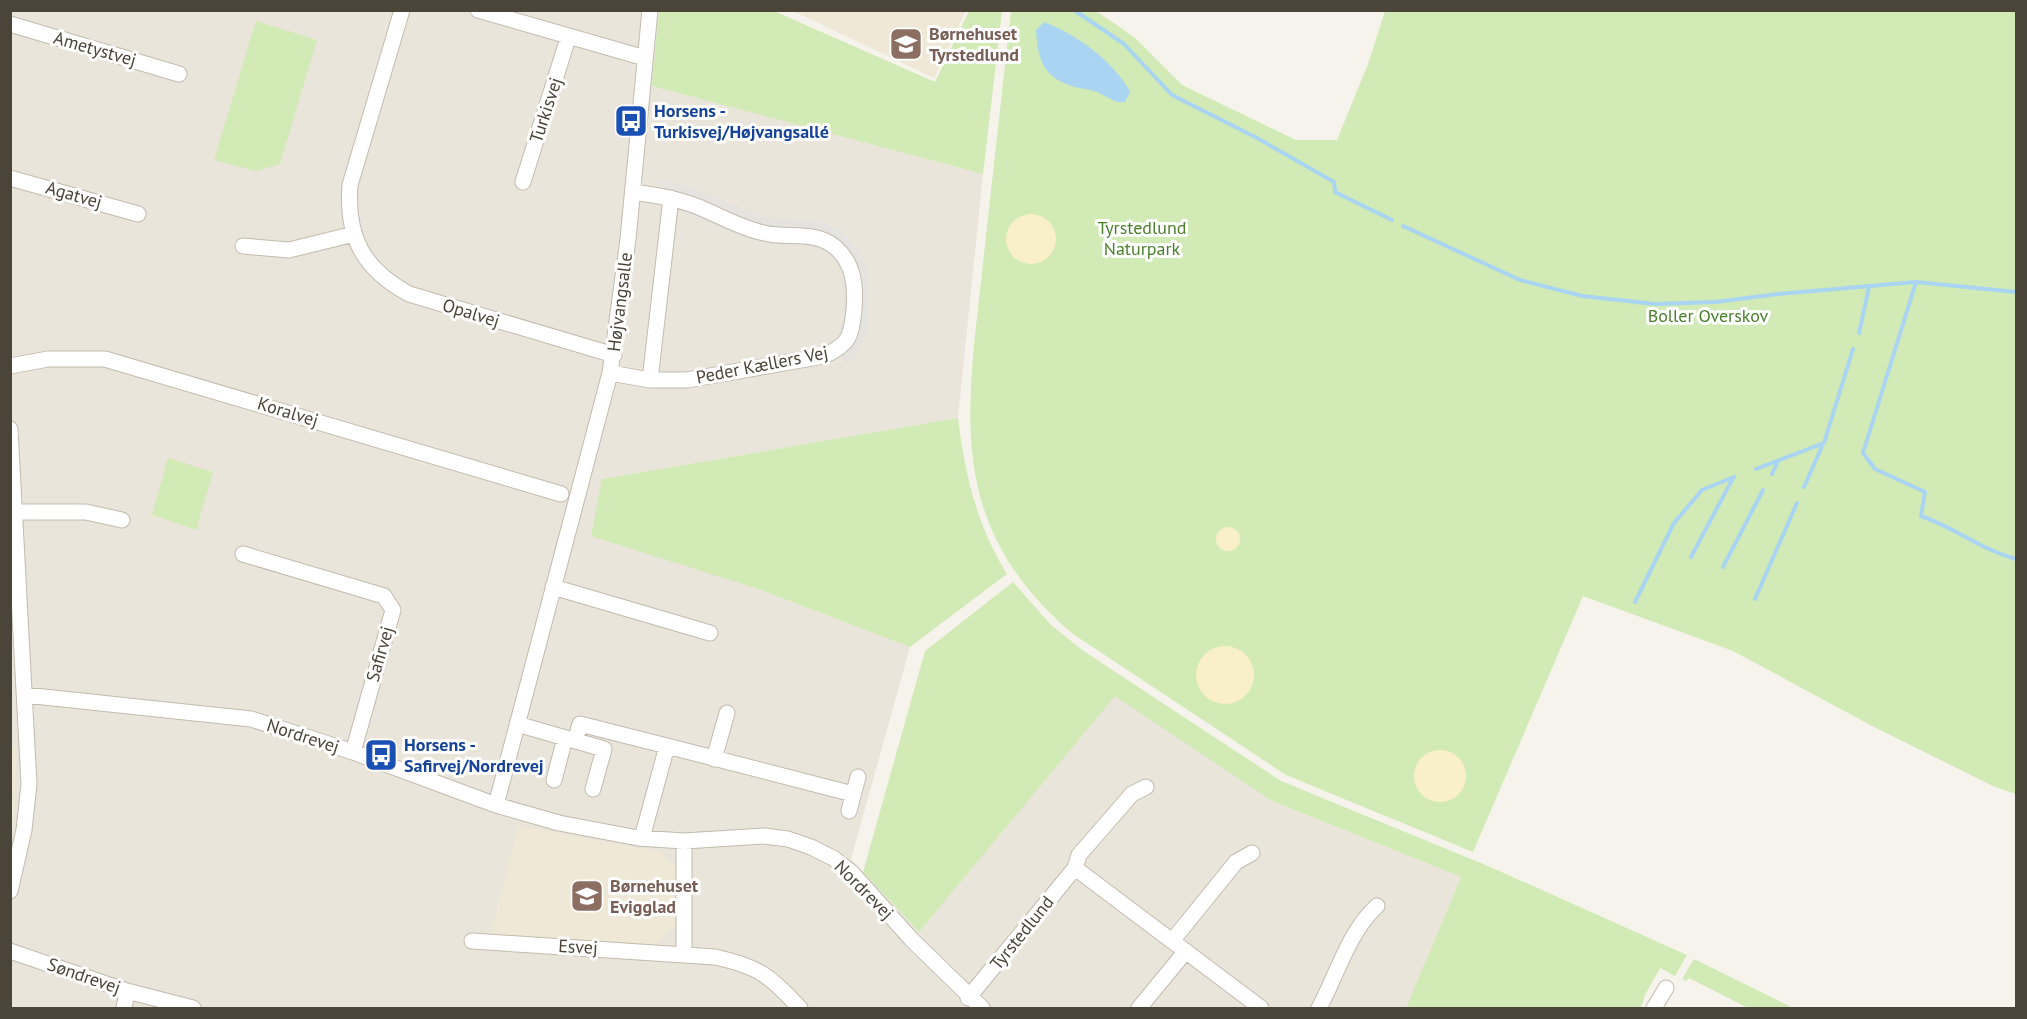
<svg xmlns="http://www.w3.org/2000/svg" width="2027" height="1019" viewBox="0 0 2027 1019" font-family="'PT Sans',sans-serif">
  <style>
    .residential { fill: #eae5da }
    .education { fill: #efe8d6 }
    .green { fill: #d2eab5 }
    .sand { fill: #f9efc9 }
    .parking { fill: #e5e3e0 }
    .water { fill: #a9d4f2 }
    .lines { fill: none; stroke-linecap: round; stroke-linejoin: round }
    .stream { stroke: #a9d4f2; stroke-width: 4 }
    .minor-casing { stroke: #c2bbae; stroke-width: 17 }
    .minor { stroke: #fff; stroke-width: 15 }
    .labels { text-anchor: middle; stroke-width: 6; stroke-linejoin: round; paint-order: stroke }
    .education-label { font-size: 18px; font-weight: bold; fill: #785e54; stroke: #fff; text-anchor: start }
    .street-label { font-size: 18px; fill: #4b4439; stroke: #fff }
    .transit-label { font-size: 18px; font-weight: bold; fill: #164399; stroke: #fff; text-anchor: start }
    .park-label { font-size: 18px; fill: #4a7f2a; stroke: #fff }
  </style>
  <rect width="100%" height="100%" fill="#f6f3ec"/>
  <!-- residential -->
  <path class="residential" d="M 10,11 L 659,11 L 653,86 L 983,174 L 958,418 L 602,479 L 761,590 L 910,647 L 851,859 L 919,932 L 1115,695 L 1272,801 L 1461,877 L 1406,1008 L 11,1008 Z"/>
  <!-- education -->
  <path class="education" d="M 793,11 L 966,11 L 934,78 Z
    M 10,746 L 15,746 L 16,763 L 14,824 L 10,823 Z
    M 518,826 L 660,852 L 675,867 L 675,926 L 651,947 L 490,935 Z"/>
  <!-- green -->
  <path class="green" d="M 659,11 L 774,11 L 935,82 L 969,11 L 1002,11 L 983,174 L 652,86 Z
    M 1011,11 L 1096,11 L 1134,37 L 1182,85 L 1296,140 L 1337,140 L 1368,64 L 1385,11 L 2016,11 L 2016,794 L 1993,786 L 1874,727 L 1733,651 L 1583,596 L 1473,852 L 1286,775 L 1073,634 C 941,522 968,407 984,254 C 993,173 1002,92 1011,11 Z
    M 256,21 L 317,40 L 280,164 L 256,171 L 214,160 Z
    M 958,418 C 965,475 977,526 1007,574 L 910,647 L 761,590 L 591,536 L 602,479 Z
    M 168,458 L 213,472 L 196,530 L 152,515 Z
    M 1013,582 L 1051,625 L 1085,652 L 1281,781 L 1488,866 L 1687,955 L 1675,976 L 1660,968 L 1645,995 L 1641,1008 L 1406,1008 L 1461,877 L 1272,801 L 1115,696 L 919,932 L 863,872 L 925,651 Z
    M 1694,959 L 1793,1008 L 1748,1008 L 1689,978 L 1686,981 L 1682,979 Z"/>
  <!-- sand -->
  <path class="sand" d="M1006 239a25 25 0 1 1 50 0a25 25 0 1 1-50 0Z
    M1216 539a12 12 0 1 1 24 0a12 12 0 1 1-24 0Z
    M1196 675a29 29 0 1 1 58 0a29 29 0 1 1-58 0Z
    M1414 776a26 26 0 1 1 52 0a26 26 0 1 1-52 0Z"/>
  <!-- parking -->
  <path class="parking" d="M 658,180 L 691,187 L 763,217 L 817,221 L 840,231 L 861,253 L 869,278 L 868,327 L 859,351 L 847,363 L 834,347 L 705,373 L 657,376 L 658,371 L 703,369 L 819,347 L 837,338 L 844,319 L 842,272 L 829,253 L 802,244 L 773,244 L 747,239 L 678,210 L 663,206 L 660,200 L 654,199 Z"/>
  <!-- water -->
  <path class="water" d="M 1044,22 C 1077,35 1113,60 1130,92 L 1125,102 C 1115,104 1104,94 1094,91 C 1088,89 1082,89 1075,87 C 1043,78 1038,60 1036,30 Z"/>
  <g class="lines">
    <!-- stream -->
    <path class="stream" d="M 1074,10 L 1124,44 L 1172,95 L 1257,138 L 1334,182 L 1335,192 L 1392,220
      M 1403,226 L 1520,280 L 1582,296 L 1655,304 L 1715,302 L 1778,294 L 1916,282 L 2016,292
      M 1916,282 L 1863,453 L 1875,469 L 1925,492 L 1921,516 C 1956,528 1979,549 2016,559
      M 1859,333 L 1869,287
      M 1756,469 L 1824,443 L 1853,349
      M 1772,474 L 1778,461
      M 1804,487 L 1823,444
      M 1691,557 L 1733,478
      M 1723,567 L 1763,490
      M 1755,599 L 1797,503
      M 1635,602 L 1674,523 L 1702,490 L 1734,477"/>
    <!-- minor casing -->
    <g class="minor-casing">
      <path id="minor" d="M 402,10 L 350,185 C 346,237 363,269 409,294 L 614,355
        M 478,10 L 645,58
        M 10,24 L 179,74
        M 10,178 L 138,214
        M 523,182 L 568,38
        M 243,246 L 289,250 L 354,234
        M 10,366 L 48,359 L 105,359 L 561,494
        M 610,373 L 650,380 L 687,380 L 824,356 C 849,344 851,338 854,310 C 856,287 854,263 835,247 C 815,230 787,239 764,233 C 740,228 719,215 696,206 C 675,198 654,195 633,192
        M 650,380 L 671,198
        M 10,429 L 29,784 L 24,830 L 10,891
        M 14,512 L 86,512 L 122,520
        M 243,554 L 384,596 L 393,610 L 353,752
        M 553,587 L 710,633
        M 25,695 L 251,719 L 353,752 L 496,805 L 559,823 L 638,838 L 684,841 L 764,836 L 788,839 L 811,847 L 833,858 L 852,873 L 912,940 L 982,1008
        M 517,724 L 604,749 L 593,789
        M 575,741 L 580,724 L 667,746 L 642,838
        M 667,746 L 853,794
        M 714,759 L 727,713
        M 554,780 L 565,738
        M 496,805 L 610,373 L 628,239 L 650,10
        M 849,811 L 858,777
        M 1075,868 L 1079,855 L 1132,794 L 1146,787
        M 472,941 L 715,957 C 761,967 769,976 800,1008
        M 1172,941 L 1236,862 L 1252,853
        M 10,951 L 127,991 L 193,1008
        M 684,954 L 684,841
        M 968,998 L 1075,868 L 1261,1008
        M 124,1008 L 127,991
        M 1139,1008 L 1186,951
        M 1319,1008 C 1337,975 1349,931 1377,906
        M 1654,1008 L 1666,988"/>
    </g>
    <!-- minor -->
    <use href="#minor" class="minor"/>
  </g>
  <!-- icons -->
  <defs>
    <g id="school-square" transform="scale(1.725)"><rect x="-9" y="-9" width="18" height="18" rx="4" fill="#8d6e63" stroke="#fff"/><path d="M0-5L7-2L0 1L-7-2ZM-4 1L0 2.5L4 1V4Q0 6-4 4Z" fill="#fff"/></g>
    <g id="bus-square" transform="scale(1.725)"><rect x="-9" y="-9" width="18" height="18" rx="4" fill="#1a4fb4" stroke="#fff"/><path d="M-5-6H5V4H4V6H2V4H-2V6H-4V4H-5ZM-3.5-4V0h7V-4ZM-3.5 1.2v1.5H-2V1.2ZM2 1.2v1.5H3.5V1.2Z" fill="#fff"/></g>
  </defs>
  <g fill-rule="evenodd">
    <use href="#school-square" x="906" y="44"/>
    <use href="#bus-square" x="631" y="121"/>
    <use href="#bus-square" x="381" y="755"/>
    <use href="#school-square" x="587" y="896"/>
  </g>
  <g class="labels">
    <!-- education labels -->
    <g class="education-label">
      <text x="929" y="40">Børnehuset<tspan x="929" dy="21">Tyrstedlund</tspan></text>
      <text x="610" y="892">Børnehuset<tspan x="610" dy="21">Evigglad</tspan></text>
    </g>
    <!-- street labels -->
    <g class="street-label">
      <text transform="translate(95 49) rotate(16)" y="6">Ametystvej</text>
      <text transform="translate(546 110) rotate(-72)" y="6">Turkisvej</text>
      <text transform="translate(74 195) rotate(16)" y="6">Agatvej</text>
      <text transform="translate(620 302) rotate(-83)" y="6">Højvangsalle</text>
      <text transform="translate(471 313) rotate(17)" y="6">Opalvej</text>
      <text transform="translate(762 365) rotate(-11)" y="6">Peder Kællers Vej</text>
      <text transform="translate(288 412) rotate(17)" y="6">Koralvej</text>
      <text transform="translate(380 654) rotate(-74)" y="6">Safirvej</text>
      <text transform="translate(303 736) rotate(18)" y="6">Nordrevej</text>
      <text transform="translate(864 890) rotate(45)" y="6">Nordrevej</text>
      <text transform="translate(1022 933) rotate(-51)" y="6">Tyrstedlund</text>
      <text transform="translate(578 947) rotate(3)" y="6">Esvej</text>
      <text transform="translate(84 976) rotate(19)" y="6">Søndrevej</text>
    </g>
    <!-- transit labels -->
    <g class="transit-label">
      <text x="654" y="117">Horsens -<tspan x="654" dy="21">Turkisvej/Højvangsallé</tspan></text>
      <text x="404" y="751">Horsens -<tspan x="404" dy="21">Safirvej/Nordrevej</tspan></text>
    </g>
    <!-- park labels -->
    <g class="park-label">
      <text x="1142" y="234">Tyrstedlund<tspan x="1142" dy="21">Naturpark</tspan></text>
      <text x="1708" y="322">Boller Overskov</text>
    </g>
  </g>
  <!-- border -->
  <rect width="2027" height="1019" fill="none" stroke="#4b4439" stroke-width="24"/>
</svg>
